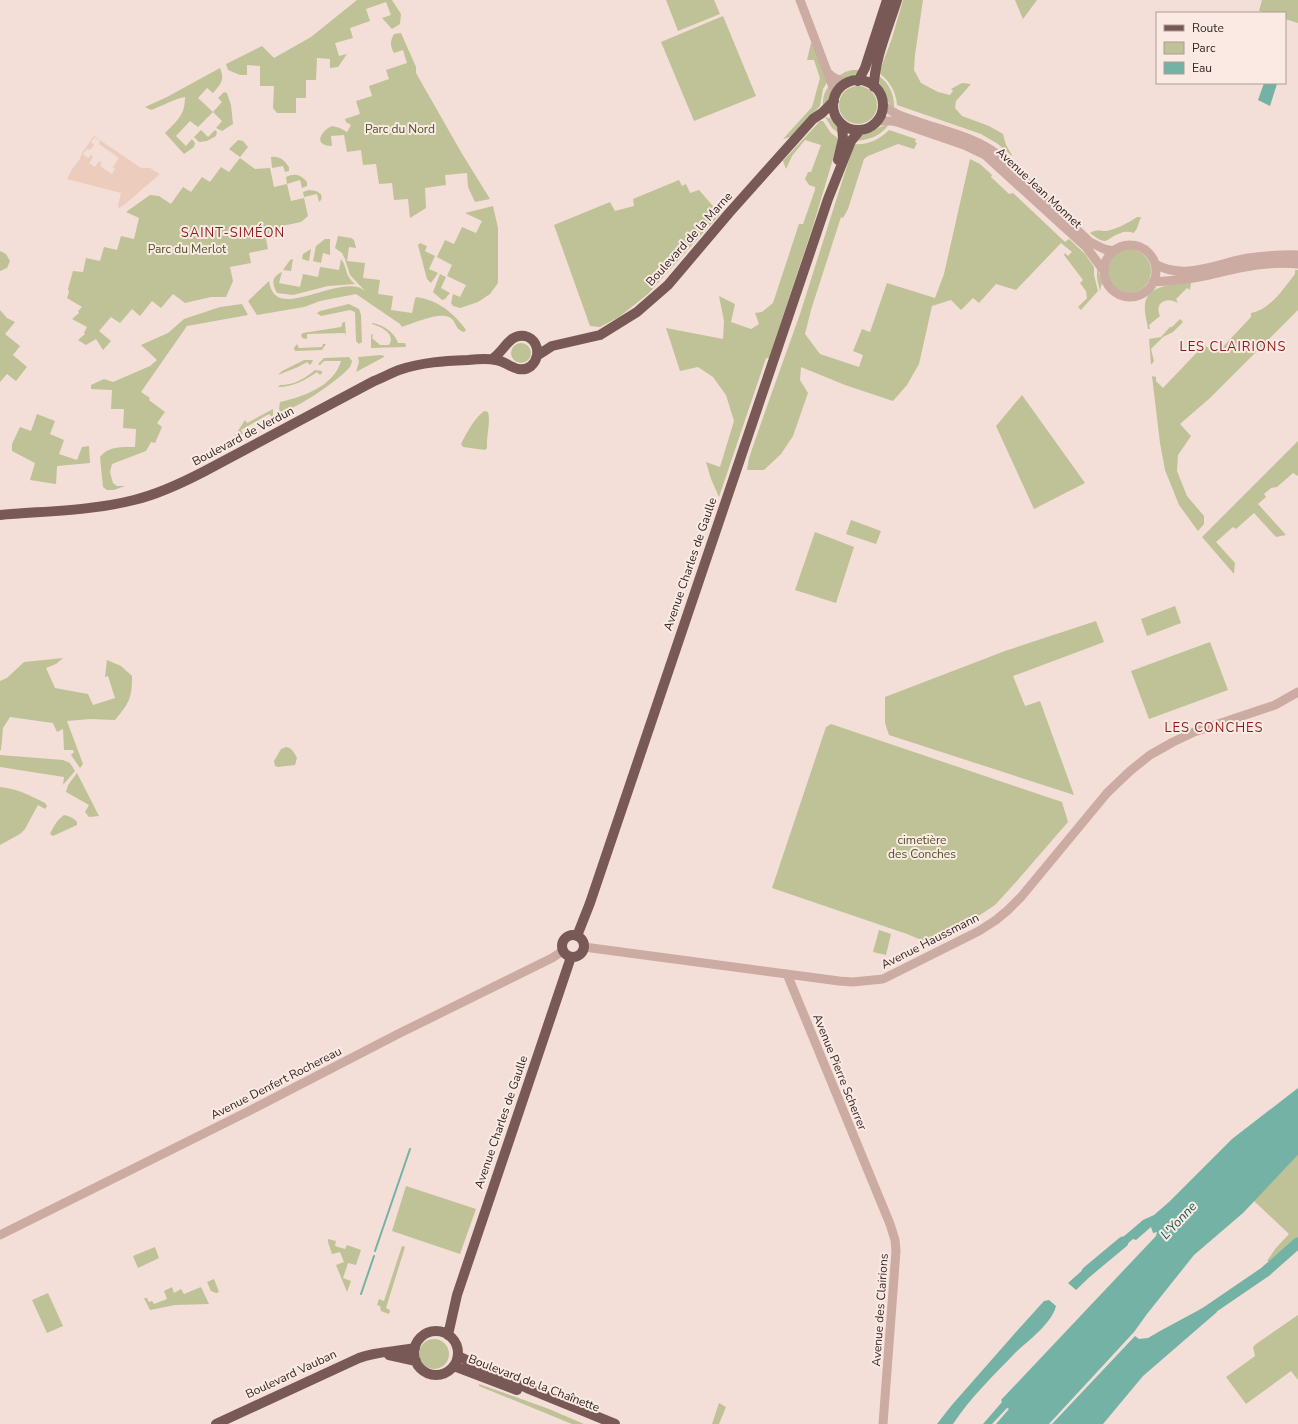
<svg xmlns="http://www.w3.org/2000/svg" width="1298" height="1424" viewBox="0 0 1298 1424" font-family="'Nunito Sans',sans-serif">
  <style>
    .green { fill: #bec296 }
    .plaza { fill: #ecccbc; fill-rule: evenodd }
    .water { fill: #74b2a6 }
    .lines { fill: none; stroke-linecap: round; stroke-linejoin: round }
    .stream { stroke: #74b2a6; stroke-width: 2 }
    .river { stroke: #74b2a6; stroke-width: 11 }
    .minor { stroke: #cbaba2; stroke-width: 9 }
    .major { stroke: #795955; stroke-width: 10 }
    .labels { text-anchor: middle; stroke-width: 4; stroke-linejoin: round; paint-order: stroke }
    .park-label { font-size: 12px; fill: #4f5527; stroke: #faeae3 }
    .street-label { font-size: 12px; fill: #352625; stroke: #faeae3 }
    .neighbourhood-label { font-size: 13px; letter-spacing: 1px; fill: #8a1919; stroke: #faeae3 }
    .water-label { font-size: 13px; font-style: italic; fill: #185a4f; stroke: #faeae3 }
  </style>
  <rect width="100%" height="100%" fill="#f3dfd7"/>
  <!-- green -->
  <path class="green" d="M 357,0 L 392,0 L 401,14 L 400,24 L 392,29 L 382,18 L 391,15 L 386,2 L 366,9 L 370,21 L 350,28 L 353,38 L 335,43 L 339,56 L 347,54 L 338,67 L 330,68 L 330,59 L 317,58 L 316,80 L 306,80 L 306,98 L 296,98 L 296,113 L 277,113 L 273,108 L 274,86 L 260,86 L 260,66 L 247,65 L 247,75 L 240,75 L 228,70 L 226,64 L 262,46 L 274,58 L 311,37 Z
    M 666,0 L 714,0 L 720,14 L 678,31 Z
    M 903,0 L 923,0 L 915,55 L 914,70 L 921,83 L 938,92 L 950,95 L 953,91 L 951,89 L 962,83 L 971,84 L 956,101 L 955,108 L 962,116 L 989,126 L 1003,134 L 1006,145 L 1012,155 L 1012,156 L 998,144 L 981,134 L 897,105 C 896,92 890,81 879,73 L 892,38 Z
    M 1015,0 L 1037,0 L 1023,19 Z
    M 1262,0 L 1298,0 L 1298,23 L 1285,19 L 1285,13 L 1266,13 L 1259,11 Z
    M 723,16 L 756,96 L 694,121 L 661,42 Z
    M 401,33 L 416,67 L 416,73 L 461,152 L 490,199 L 475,202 L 468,187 L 467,173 L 445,175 L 446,185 L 425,188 L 426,208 L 410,218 L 408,199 L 394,200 L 392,183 L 379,184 L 376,164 L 363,165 L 361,150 L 347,152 L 344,135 L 331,136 L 332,146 C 313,146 320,131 332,126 L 340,128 L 347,132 L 351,125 L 346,122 L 345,119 L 360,114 L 356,101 L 372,96 L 369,86 L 389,79 L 386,70 L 407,63 L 403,50 L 394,53 C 390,46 390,41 394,34 Z
    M 811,43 L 813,44 L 828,81 L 823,89 L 820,106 L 791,137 L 783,139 L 812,107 L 820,78 L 814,60 L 807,60 Z
    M 220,68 C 225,80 221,84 213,93 L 207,88 L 198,98 L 213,112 L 198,127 L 190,121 L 176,136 L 186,146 L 192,139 L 195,143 L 194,147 L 184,154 L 165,133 C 177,121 185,115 185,97 C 174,99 162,106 151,110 L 145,107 L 167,97 Z
    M 852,70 L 860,70 C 853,78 847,81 837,77 L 845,72 Z
    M 879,76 C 890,84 895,96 894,110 C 888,104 878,84 879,76 Z
    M839 105a19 19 0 1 1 38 0a19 19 0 1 1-38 0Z
    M 829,86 C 833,95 830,100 823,107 C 822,99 824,92 829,86 Z
    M 224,92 L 227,93 L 231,105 L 233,124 L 222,131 L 216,128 L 222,121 L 213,112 L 222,102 L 218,98 Z
    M 825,117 C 836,118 838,125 841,135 L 832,128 Z
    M 820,121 L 823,121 L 831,133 L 839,139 L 813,226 L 769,358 L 766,358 L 719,497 L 711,479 L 706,462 L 720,467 L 734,421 L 726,395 L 713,377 L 698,367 L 680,371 L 666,328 L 723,339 L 724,321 L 719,296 L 735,304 L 731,322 L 751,329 L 759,324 L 755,313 L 762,312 L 773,303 L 799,224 L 803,224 L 815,190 L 815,187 L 809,185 L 805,179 L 808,172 L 811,172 L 821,145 L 805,140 L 792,156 L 786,169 L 783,161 Z
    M 889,124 C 881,136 869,140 856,141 C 861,134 880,127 889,124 Z
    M 201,130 L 208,137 L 215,130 L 217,132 L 216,136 L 207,141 L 199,142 L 194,137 Z
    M 889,130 L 916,139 L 915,142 L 917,143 L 914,149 L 898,144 L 868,156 L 864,159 L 848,209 L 843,218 L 841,217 L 811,310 L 805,334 L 820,354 L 859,367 L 863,355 L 853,351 L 862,329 L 870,332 L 887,283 L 935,298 L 944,274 L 970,159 L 980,164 L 992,175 L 991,177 L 1009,194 L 1013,193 L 1065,242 L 1069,239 L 1085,254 L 1094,267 L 1094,275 L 1098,291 L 1081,310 L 1078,307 L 1087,298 L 1086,291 L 1080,283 L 1083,280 L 1064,255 L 1065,253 L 1068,256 L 1072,252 L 1061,243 L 1016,290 L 996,284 L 979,303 L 973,298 L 961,310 L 951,300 L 932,306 L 919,364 L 907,385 L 893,401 L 845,385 L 801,367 L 800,380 L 808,393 L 793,436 L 781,454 L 764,470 L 747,470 L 749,458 L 766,409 L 800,314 L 854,144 C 868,145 879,140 889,130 Z
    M 238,140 L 243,141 L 248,147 L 240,157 L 229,149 Z
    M 271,157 C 280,156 284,160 289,167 L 289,171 L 285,172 L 283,166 L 272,168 Z
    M 240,158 L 255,169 L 270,168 L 274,187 L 287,184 L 286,177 C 295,173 300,174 307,182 L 307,186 L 302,188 L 300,180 L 287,184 L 291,201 L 304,198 L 308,216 L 301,222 L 282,226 L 284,236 L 266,239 L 268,249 L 249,253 L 251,263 L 230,267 L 233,281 L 226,297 L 211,297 L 185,303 L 173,294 L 161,308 L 152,301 L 140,316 L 132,309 L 120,323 L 111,317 L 99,331 L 111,341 L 103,350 L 96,339 L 86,345 L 78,340 L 85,334 L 84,333 L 87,327 L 72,319 L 79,313 L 78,311 L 82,307 L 67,298 L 69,292 L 68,289 L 73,271 L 83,272 L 86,258 L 100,261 L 104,247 L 117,250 L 121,236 L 134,239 L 139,218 L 126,212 L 150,195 L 159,196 L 171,204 L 183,187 L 191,192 L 202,177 L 210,182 L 221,167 L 229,172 Z
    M 679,180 L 682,186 L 686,184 L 690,193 L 699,190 L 720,214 L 648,294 L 619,317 L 600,327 L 590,326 L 554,225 L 610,202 L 615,211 L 634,206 L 633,199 Z
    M 309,190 L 316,191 L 321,194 C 322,197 322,200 319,202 L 317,194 L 304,197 L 303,192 Z
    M 493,206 L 498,228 L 498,283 L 490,294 L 478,302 L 460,308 L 453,306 L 451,303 L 453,294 L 460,297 L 466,285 L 447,276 L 452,265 L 437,257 L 445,240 L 454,244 L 462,227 L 476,233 L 482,221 L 465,213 Z
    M 1137,217 L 1141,217 L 1137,228 L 1134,233 C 1130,232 1125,231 1121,233 C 1105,238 1109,248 1090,233 C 1096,229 1100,231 1106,231 C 1115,230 1130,222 1137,217 Z
    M 338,236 L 351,238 L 354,240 L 356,248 L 349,247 L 347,261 L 365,263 L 363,278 L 380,280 L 378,294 L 393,296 L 391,310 L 412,313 L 415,299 L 416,297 C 438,300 454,313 466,330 L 464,332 C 454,329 457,321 449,317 C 439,312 413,323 402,327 L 400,324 L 356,294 L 320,301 L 304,307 L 257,315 L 248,301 L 269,281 C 270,288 273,295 280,298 C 299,304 336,282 357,287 C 360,287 363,290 365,291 L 350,275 L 345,259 L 342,253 L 335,248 Z
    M 325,239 L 330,239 L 330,255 L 323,253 L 321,263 L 313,261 L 316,246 Z
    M 420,243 L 427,246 L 425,251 L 435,256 L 429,269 L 438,273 L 431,283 L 427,279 L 419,249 L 418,245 Z
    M 311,249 L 309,261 L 302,259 L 303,254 Z
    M1107 271a22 22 0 1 1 44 0a22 22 0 1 1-44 0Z
    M 0,251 L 6,254 L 10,261 L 7,268 L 0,271 Z
    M 293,259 L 291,271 L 283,270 L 290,260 Z
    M 341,259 C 348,268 344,275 355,284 L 328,286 L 293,295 L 277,293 C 272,284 271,277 282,272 L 279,283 L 300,287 L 303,274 L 318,277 L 320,267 L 339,270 Z
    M 1097,266 L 1102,283 L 1100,291 L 1097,278 Z
    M 1295,270 L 1298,270 L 1298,310 L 1210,398 L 1180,424 L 1191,436 L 1178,455 L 1177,471 L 1187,496 L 1204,516 L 1204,524 L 1198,531 L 1179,505 L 1165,470 L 1160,443 L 1152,376 L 1156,377 L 1156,381 L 1163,388 L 1203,346 L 1220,350 L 1251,317 L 1251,313 C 1270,310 1284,288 1295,274 Z
    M 440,274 L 446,277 L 441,288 L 450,293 L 445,299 L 442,300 L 433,292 Z
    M 1191,283 L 1190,290 L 1187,288 L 1176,299 L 1178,303 C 1166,296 1154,303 1160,316 L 1149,325 L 1150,329 L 1148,329 C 1147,321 1144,312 1145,304 C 1148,283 1176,285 1191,283 Z
    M 242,304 L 248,315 L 187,326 L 141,392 L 150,398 L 149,400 L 165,412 L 157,423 L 162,427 L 155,443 L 151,442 L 146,451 L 112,464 L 110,472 L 113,483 L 117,486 L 125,486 L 114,490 L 107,490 L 103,487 L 100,457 C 108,446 122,447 135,447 L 136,429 L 123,428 L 124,409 L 111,409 L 112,390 L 91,389 L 91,385 L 104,379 L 113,382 L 150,366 L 157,360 L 141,345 L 168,333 L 184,319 L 220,307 Z
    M 349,304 L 359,309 L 361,315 L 362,342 L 359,344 L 356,341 L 355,312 L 350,310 L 321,316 L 317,313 L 320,311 Z
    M 0,310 L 7,318 L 15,322 L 5,334 L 20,346 L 13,355 L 27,367 L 16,381 L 7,374 L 0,382 Z
    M 1180,319 L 1183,322 L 1173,332 L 1163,337 L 1151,349 L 1154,361 L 1151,365 L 1149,339 L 1161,337 L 1170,327 L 1172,327 Z
    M 343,322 L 345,322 L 346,337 L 345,333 L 307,334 L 307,339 L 302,338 L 301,335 L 303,333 L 341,327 Z
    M 372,323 C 383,324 395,333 398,343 L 405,343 L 406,346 L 405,347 L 371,348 L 371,335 L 373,334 L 372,338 L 380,345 L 389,345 C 396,334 382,327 372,324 Z
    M511 353a10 10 0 1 1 20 0a10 10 0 1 1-20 0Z
    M 297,344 L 299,348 L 322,347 L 323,344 L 326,344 L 322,350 L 295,351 L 294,348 Z
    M 381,355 L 384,356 L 384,357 L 356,372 L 359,362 L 358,357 Z
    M 349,357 L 352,361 C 351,364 351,367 348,369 C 339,380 292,412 280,412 L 279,409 L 280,402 C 303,397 334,386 341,361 L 324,361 L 320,365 L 318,364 L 324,358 Z
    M 304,360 L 312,360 L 313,361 L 310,365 L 307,362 L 298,367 L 278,375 L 282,371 Z
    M 315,370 L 322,371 L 322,373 L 320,375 L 317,372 C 305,380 294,387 278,387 L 280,385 C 294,385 304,379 315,370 Z
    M 1022,395 L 1085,483 L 1034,509 L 996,426 Z
    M 273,409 L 273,416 L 272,417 L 269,414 L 241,430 L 243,434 L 235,438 L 234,437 L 245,420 L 247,423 Z
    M 484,411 L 488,412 C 491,422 486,437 487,448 L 485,450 L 463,447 L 461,444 C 467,432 474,419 484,411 Z
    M 37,414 L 55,421 L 50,434 L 64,440 L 59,454 L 77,460 L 82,447 L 89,446 L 90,463 L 57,466 L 56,484 L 30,480 L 35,463 L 12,451 L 12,444 L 20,427 L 31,431 Z
    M 1298,441 L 1298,476 L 1293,473 L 1277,487 L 1271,488 L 1264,494 L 1266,497 L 1258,504 L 1286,535 L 1276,537 L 1254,513 L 1236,529 L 1233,527 L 1216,542 L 1235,563 L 1234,574 L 1202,537 Z
    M 851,520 L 881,531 L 876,544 L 846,534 Z
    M 815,532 L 854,547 L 836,603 L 795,590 Z
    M 1175,606 L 1181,623 L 1147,636 L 1141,619 Z
    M 1096,621 L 1104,642 L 1013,676 L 1025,706 L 1040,701 L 1074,795 L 889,735 L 885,723 L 885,697 L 1005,651 Z
    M 1210,642 L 1228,690 L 1149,719 L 1131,671 Z
    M 63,658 L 56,664 L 46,668 L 55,688 L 88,694 L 93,705 L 115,698 L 108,676 L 105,677 L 107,660 L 121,666 L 132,676 C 132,699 129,703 115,720 L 90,719 L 67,721 L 83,764 L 80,768 L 71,755 L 74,752 L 73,750 L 64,750 L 63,729 L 57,732 L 53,723 L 10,717 L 3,728 L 1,750 L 0,750 L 0,681 L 7,678 L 24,662 Z
    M 831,724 L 1062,802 L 1068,822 L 1016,882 L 995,905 L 974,919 L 944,935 L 926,942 L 907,934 L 772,888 L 826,727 Z
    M 286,747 C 292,748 294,752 297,758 L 295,765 L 278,767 L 275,766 L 274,761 L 281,749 Z
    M 0,755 L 63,760 L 70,763 L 75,771 L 63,785 L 64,777 L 0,767 Z
    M 77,773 L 99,816 L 89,817 L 85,812 L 89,805 L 66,792 L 68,785 Z
    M 0,787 C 18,789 29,795 45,803 L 47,806 L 45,809 L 38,805 L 25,829 L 20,834 L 0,845 Z
    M 64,815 C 69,816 74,818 77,822 L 77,825 L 53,836 L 50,834 C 54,826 57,820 64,815 Z
    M 879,930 L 891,934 L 886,955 L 873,952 Z
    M 1298,1155 L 1298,1241 L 1273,1262 L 1267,1261 L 1275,1249 L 1289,1234 L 1254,1201 Z
    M 406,1186 L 476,1209 L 460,1254 L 392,1231 Z
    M 328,1239 L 336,1241 L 335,1246 L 345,1249 L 347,1245 L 361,1250 L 356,1265 L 348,1263 L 343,1278 L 351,1281 L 347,1292 L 336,1265 L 344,1262 L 340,1252 L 332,1254 L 328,1242 Z
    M 402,1246 L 405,1247 L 386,1308 L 390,1310 L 389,1314 L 381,1311 L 380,1306 L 377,1305 L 379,1299 L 384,1301 Z
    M 155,1247 L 159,1258 L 138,1268 L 133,1256 Z
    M 214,1279 L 219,1292 L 216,1293 L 211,1291 L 207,1282 Z
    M 172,1287 L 174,1293 L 181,1289 L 184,1294 L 201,1287 L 209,1304 L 175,1305 L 150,1310 L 144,1298 L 147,1298 L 149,1302 L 152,1301 L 154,1304 L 167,1299 L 164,1291 Z
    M 48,1293 L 63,1326 L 47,1333 L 32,1300 Z
    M 1298,1315 L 1298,1380 L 1291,1371 L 1246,1404 L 1226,1377 L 1255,1356 L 1253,1347 L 1256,1344 Z
    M419 1354a15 15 0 1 1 30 0a15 15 0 1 1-30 0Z
    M 479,1384 L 549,1409 L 584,1424 L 572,1424 L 479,1386 Z
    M 719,1403 L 726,1407 L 719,1424 L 712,1424 Z"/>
  <!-- plaza -->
  <path class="plaza" d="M 94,136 L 141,168 L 150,168 L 160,174 L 124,205 L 119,208 L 118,206 L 121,193 L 67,179 L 72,169 L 80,159 L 82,153 ZM 95,137 L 100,141 L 99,144 L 119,158 L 113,167 L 115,169 L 112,174 L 100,166 L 102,163 L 99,161 L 95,167 L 89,163 L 93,157 L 91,155 L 88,158 L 83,154 L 87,149 L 90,150 L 94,145 L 91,142 Z"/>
  <!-- water -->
  <path class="water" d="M 1264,83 L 1277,84 L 1270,106 L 1258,100 Z
    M 1298,1088 L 1298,1155 L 1243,1213 L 1194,1255 L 1147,1314 L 1134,1332 L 1049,1424 L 996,1424 L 1009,1409 L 1007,1408 L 992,1424 L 983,1424 L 1002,1402 L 1001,1400 L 1156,1236 L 1157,1232 L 1153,1233 L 1151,1227 L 1136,1240 L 1133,1239 L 1114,1255 L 1109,1249 L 1143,1220 L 1154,1215 L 1169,1202 L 1232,1139 Z
    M 1094,1260 L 1100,1267 L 1076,1290 L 1068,1283 Z
    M 1049,1300 L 1056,1306 C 1052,1323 1029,1340 1016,1352 C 994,1375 970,1398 953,1424 L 937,1424 L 951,1406 L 1016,1332 L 1044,1301 Z
    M 1212,1303 L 1217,1312 L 1143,1376 L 1103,1424 L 1052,1424 L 1135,1336 L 1139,1339 L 1148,1338 L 1160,1331 Z"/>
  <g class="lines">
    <!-- stream -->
    <path class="stream" d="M 375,1251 L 410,1149
      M 361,1294 L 374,1256"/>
    <!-- river -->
    <path class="river" d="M 1087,1272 L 1123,1242
      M 1202,1315 L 1265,1272 L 1298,1243"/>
    <!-- minor -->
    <path class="minor" d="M 800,0 L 836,95
      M 828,73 L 833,77 L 846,84
      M 883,105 C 893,114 904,117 916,121 C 944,131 975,137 998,155 L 1090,242 L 1104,249 L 1113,251
      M 877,121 L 892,121 L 900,123 L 964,145 L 985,155 L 1086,247 L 1104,271
      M1104 271a26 26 0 1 1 52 0a26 26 0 1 1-52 0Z
      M 1155,264 C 1184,281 1218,263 1248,258 C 1265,256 1282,254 1298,255
      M 1153,282 C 1172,281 1191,279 1209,275 C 1240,268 1266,261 1298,264
      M 584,947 L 839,981 L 853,982 L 883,979 L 979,931 L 996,920 L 1008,910 L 1021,897 L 1107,793 L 1130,771 L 1150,755 L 1173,742 L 1194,732 L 1275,705 L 1298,692
      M 787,974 L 890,1224 L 895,1240 L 896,1251 L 883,1424
      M 0,1235 L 247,1112 L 398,1034 L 552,958 L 563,951"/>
    <!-- major -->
    <path class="major" d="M833 105a25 25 0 1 1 50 0a25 25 0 1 1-50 0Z
      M 858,81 L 865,68 L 887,0
      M 874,87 C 874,60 889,26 897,0
      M 838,160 L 843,139 L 842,125
      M 538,355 L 552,346 L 600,335 L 637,312 L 668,285 L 729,213 L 813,119 L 822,113 L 834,101
      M 0,515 C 44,511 91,511 134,500 C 159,494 182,483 205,471 L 374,381 C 382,378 391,373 399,370 C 422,362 445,361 468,360 C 477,359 487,358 496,360 C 504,361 510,367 518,369 C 539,373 545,341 525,336 C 509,333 504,352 492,359
      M562 946a11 11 0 1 1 22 0a11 11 0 1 1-22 0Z
      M 577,936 L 590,903 L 828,199 L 851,141 L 860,130
      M414 1353a22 22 0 1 1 44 0a22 22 0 1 1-44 0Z
      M 448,1335 L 457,1295 L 571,957
      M 389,1355 L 416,1361
      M 458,1356 L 527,1388 L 615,1424
      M 454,1366 L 517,1390
      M 216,1424 L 359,1358 C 377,1351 396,1352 415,1348"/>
  </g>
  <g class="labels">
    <!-- park labels -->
    <g class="park-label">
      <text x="400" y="133">Parc du Nord</text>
      <text x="187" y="253">Parc du Merlot</text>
      <text x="922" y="844">cimetière<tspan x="922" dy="14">des Conches</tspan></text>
    </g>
    <!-- street labels -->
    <g class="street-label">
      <text transform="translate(1039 188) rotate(43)" y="4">Avenue Jean Monnet</text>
      <text transform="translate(689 239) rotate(-48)" y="4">Boulevard de la Marne</text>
      <text transform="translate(243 436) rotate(-28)" y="4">Boulevard de Verdun</text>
      <text transform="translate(690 564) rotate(-71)" y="4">Avenue Charles de Gaulle</text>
      <text transform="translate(930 941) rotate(-27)" y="4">Avenue Haussmann</text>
      <text transform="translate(840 1072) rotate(68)" y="4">Avenue Pierre Scherrer</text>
      <text transform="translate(276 1083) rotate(-27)" y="4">Avenue Denfert Rochereau</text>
      <text transform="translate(501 1122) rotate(-71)" y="4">Avenue Charles de Gaulle</text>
      <text transform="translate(880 1310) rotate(-86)" y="4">Avenue des Clairions</text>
      <text transform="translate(291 1374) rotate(-25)" y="4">Boulevard Vauban</text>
      <text transform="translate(534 1383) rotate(21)" y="4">Boulevard de la Chaînette</text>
    </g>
    <!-- neighbourhood labels -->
    <g class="neighbourhood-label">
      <text x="233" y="237">SAINT-SIMÉON</text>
      <text x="1233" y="351">LES CLAIRIONS</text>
      <text x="1214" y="732">LES CONCHES</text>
    </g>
    <!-- water labels -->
    <g class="water-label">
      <text transform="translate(1178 1220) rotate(-47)" y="5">L'Yonne</text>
    </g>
  </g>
  <!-- legend -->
  <rect x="1156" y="12" width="130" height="72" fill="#faeae3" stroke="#ab9c97"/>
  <rect x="1164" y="25" width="20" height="6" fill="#795955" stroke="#ab9c97"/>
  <text x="1192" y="32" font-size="12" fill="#352625">Route</text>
  <rect x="1164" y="42" width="20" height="12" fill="#bec296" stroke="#ab9c97"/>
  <text x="1192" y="52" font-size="12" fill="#352625">Parc</text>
  <rect x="1164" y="62" width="20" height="12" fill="#74b2a6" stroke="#ab9c97"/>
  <text x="1192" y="72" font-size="12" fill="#352625">Eau</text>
</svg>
